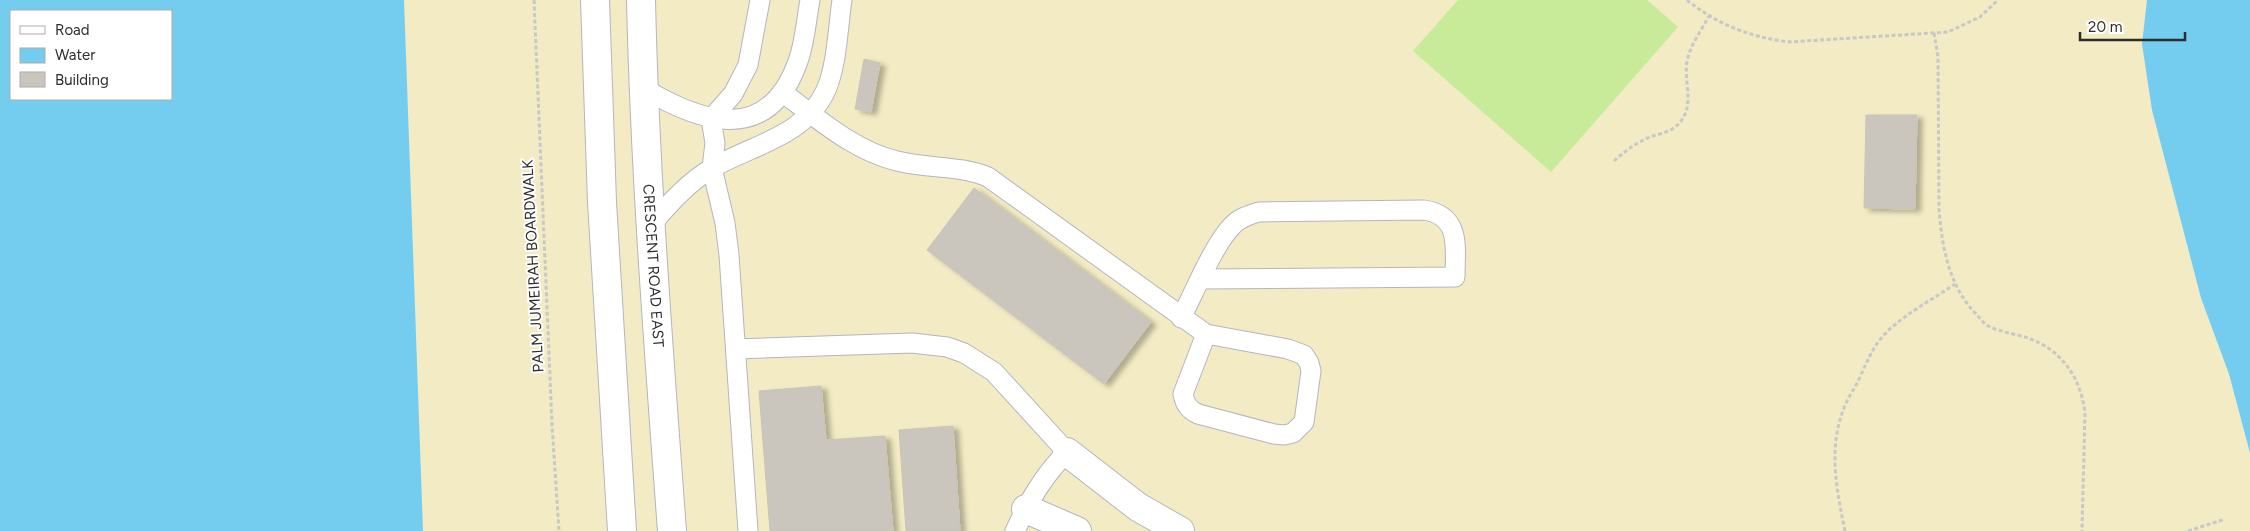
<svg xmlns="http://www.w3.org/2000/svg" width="2250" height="531" viewBox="0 0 2250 531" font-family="Figtree,sans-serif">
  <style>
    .sand { fill: #f2ebc3 }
    .pitch { fill: #c7eb99 }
    .water { fill: #74cdef; fill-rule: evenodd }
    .building { fill: #cac6be; stroke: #cac4b9; filter: url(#shadow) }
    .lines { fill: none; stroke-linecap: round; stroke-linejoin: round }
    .lane-casing { stroke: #b3b6c0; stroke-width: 21 }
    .street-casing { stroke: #b3b6c0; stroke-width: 30 }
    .secondary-casing { stroke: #b3b6c0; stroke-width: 30 }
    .path { stroke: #c8c8c8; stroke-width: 3; stroke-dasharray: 4 2.5; stroke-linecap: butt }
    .lane { stroke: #fff; stroke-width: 19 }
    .street { stroke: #fff; stroke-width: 28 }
    .secondary { stroke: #fff; stroke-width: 28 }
    .labels { text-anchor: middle; stroke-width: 4; stroke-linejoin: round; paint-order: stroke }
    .street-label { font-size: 15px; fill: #2d2d2d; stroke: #fff }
  </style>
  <defs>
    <filter id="shadow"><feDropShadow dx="5.5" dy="3" stdDeviation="2.5" flood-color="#0004"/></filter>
  </defs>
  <rect width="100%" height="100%" fill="#eee8e0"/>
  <!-- sand -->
  <path class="sand" d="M 404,0 L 2147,0 L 2142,44 L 2152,110 L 2201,298 L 2229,374 L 2250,453 L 2250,531 L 423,531 Z"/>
  <!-- pitch -->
  <path class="pitch" d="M 1458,0 L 1647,0 L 1678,27 L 1551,172 L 1413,51 Z"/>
  <!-- water -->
  <path class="water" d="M 0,0 L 404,0 L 423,531 L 0,531 ZM 171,11 L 171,99 L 11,99 L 11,11 Z
    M 2147,0 L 2250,0 L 2250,453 L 2229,374 L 2201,298 L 2152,110 L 2142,44 Z"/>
  <!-- building -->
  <path class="building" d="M 864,59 L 880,63 L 871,112 L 855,109 Z
    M 1866,115 L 1917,115 L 1915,209 L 1864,208 Z
    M 974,188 L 1151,322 L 1104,384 L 927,250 Z
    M 821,386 L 826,440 L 885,436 L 893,531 L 770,531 L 759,391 Z
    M 953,426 L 960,531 L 906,531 L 899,430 Z"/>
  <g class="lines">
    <!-- lane casing -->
    <g class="lane-casing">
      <path id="lane" d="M 643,88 C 701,123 767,145 797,64 C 805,44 806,21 810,0
        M 782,92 C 817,118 854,151 897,161 C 928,169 959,165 988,177 L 1206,334 L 1288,349 L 1304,355 L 1309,363 L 1311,371 L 1304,422 L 1293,433 L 1284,435 L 1274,434 L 1198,414 C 1188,409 1185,404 1183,394 L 1206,334
        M 650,226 C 668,205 689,181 714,167 C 755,144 805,136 826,90 C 837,65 838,27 842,0
        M 1181,318 C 1194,293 1214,244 1232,226 C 1239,218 1249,215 1259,212 L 1424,210 C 1462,216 1455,248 1455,277 L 1201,279
        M 736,349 L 912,343 L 947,347 L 964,353 L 994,372 L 1067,452 C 1043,476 1029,501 1015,531
        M 748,531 L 729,255 L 725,223 L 712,168 L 715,143 L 711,119 L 733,94 L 748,65 L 760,0"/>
    </g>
    <!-- street casing -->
    <g class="street-casing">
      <path id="street" d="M 1067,452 L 1138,507 L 1180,531
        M 1026,509 L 1077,531"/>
    </g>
    <!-- secondary casing -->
    <g class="secondary-casing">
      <g id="secondary">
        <path d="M 595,0 L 602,202 L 622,531"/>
        <path id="s1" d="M 641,0 C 645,177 659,354 672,531"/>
      </g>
    </g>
    <!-- path -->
    <path class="path" d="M 534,0 L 552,425 L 559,531
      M 1687,0 C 1718,25 1750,37 1789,42 L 1948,32 L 1980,17 L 1998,0
      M 1934,33 L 1938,57 L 1939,210 C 1942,247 1949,287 1977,315 C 1980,318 1984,324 1988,326 C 2000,332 2016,334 2028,338 C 2062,350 2081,378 2085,413 L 2082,531
      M 1614,161 C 1625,151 1636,143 1650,137 C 1658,134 1668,133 1675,127 C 1699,108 1681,81 1688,57 C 1692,43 1702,29 1709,16
      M 1845,531 C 1836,487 1827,444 1847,401 C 1851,393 1856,386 1860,377 C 1867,362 1872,348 1884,335 C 1904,314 1932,300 1955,284
      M 2188,531 L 2225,519"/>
    <!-- lane -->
    <use href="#lane" class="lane"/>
    <!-- street -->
    <use href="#street" class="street"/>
    <!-- secondary -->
    <use href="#secondary" class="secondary"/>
  </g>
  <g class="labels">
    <!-- street labels -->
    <g class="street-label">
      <text transform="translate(533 266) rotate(-93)" y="5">PALM JUMEIRAH BOARDWALK</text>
      <text dy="5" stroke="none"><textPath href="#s1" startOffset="266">CRESCENT ROAD EAST</textPath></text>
    </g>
  </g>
  <!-- legend -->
  <rect x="10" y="10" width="162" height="90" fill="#ffffff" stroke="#ababab"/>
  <rect x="20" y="26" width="25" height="8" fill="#ffffff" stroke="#ababab"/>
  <text x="55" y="35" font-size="15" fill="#2d2d2d">Road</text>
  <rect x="20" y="48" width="25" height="15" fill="#74cdef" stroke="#ababab"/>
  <text x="55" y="60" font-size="15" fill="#2d2d2d">Water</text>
  <rect x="20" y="72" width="25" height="15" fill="#cac6be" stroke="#ababab"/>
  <text x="55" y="85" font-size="15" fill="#2d2d2d">Building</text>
  <!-- scale -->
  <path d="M2080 32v8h105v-8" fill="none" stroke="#2d2d2d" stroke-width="2.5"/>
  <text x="2088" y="32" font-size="15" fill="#2d2d2d" stroke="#ffffff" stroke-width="4" paint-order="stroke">20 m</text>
</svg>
